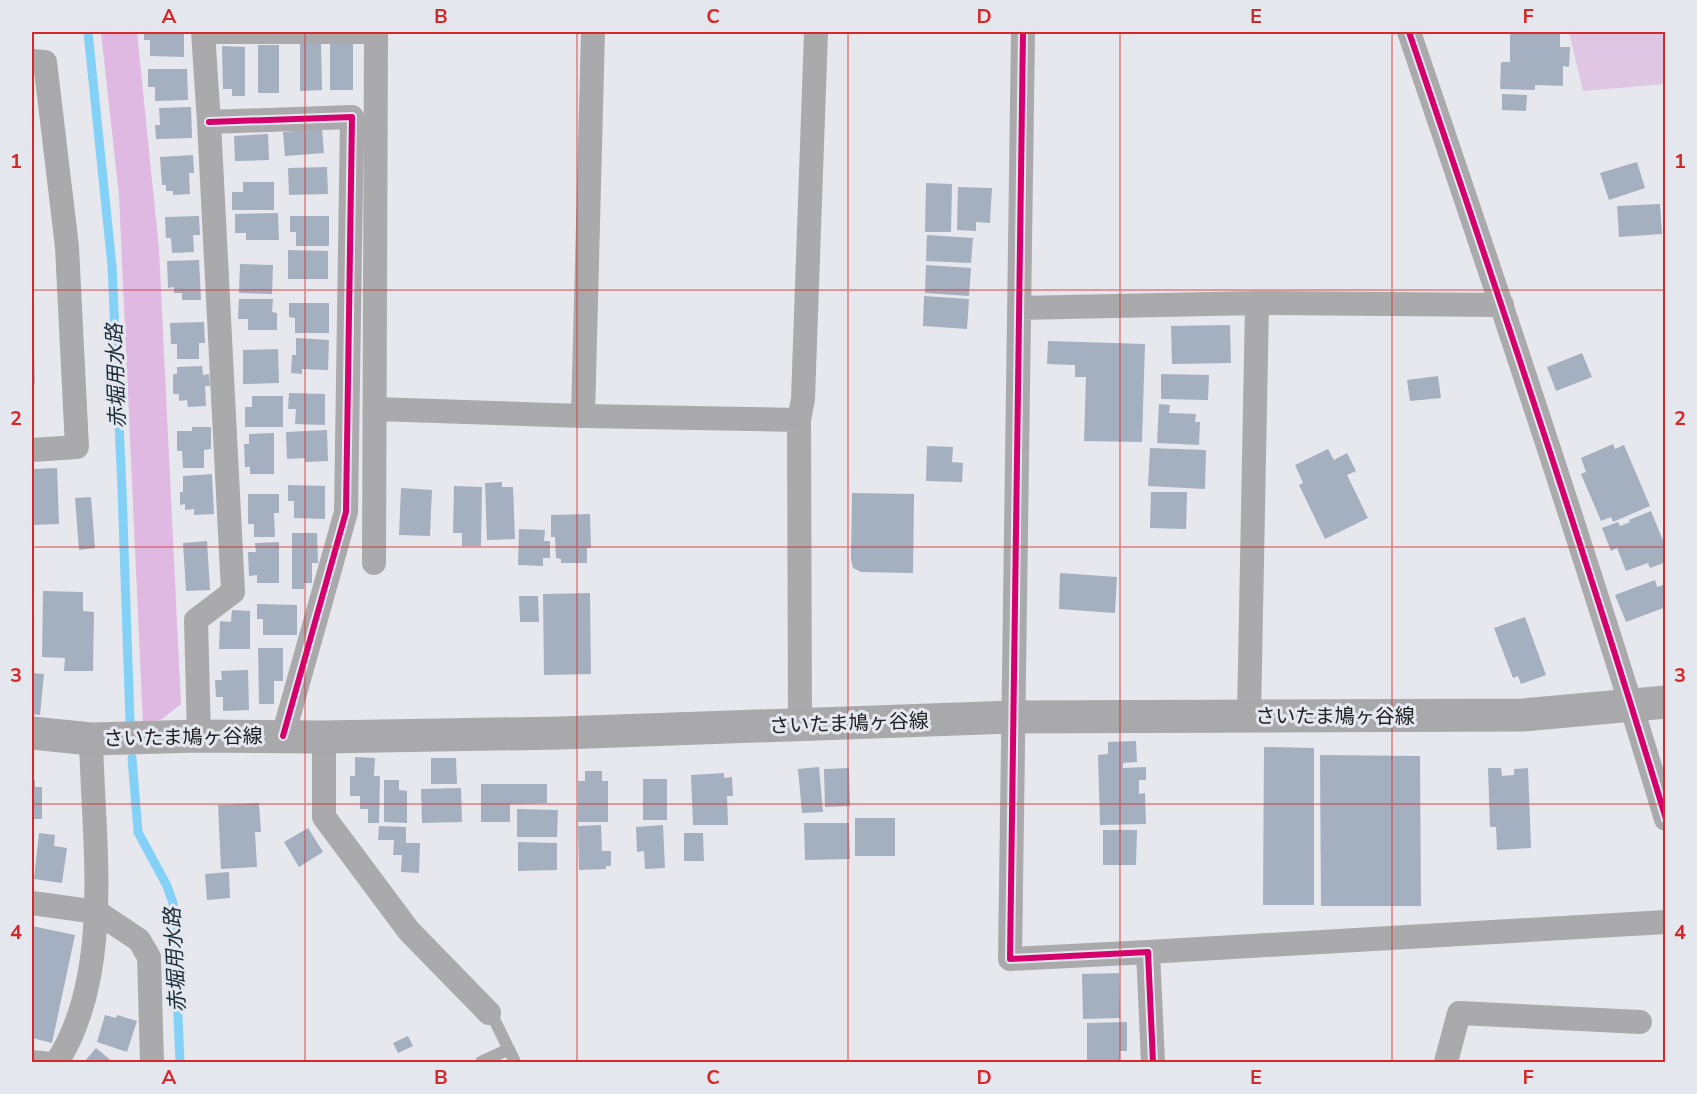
<svg xmlns="http://www.w3.org/2000/svg" width="1697" height="1094" viewBox="0 0 1697 1094" font-family="'Nunito Sans','Noto Sans JP',sans-serif">
  <style>
    .green { fill: #dfc6e2 }
    .forest { fill: #dfb9e1 }
    .lines { fill: none; stroke-linecap: round; stroke-linejoin: round }
    .stream { stroke: #84d1f8; stroke-width: 9 }
    .building { fill: #a4afbf }
    .lane { stroke: #aaaaac; stroke-width: 12 }
    .street { stroke: #aaaaac; stroke-width: 24 }
    .secondary { stroke: #a9a9ac; stroke-width: 33 }
    .cycleway-casing { stroke: #e5e7ef; stroke-width: 10 }
    .cycleway { stroke: #d6006c; stroke-width: 6 }
    .grid { fill: none; stroke: #d62828; stroke-width: 1.5; stroke-opacity: 0.55 }
    .labels { text-anchor: middle; stroke-width: 6; stroke-linejoin: round; paint-order: stroke }
    .street-label { font-size: 20px; fill: #202123; stroke: #e5e7ef }
    .water-label { font-size: 21px; font-style: italic; fill: #1a2d38; stroke: #e5e7ef }
    .neatline { fill: none; stroke: #d62828; stroke-width: 2 }
    .grid-label { font-size: 20px; text-anchor: middle; font-weight: bold; fill: #d62828 }
  </style>
  <rect width="100%" height="100%" fill="#e7e8ed"/>
  <!-- green -->
  <path class="green" d="M 1569,32 L 1663,32 L 1665,41 L 1665,84 L 1583,91 Z"/>
  <!-- forest -->
  <path class="forest" d="M 101,32 L 137,32 L 159,249 L 181,704 L 162,719 L 143,725 L 119,196 Z"/>
  <g class="lines">
    <!-- stream -->
    <path class="stream" d="M 88,32 L 112,266 L 122,490 L 130,721
      M 132,758 L 138,832 L 167,886 L 173,903 L 180,1062"/>
  </g>
  <!-- building -->
  <path class="building" d="M 144,32 L 184,32 L 184,57 L 150,56 L 150,40 L 144,40 Z
    M 1510,32 L 1560,32 L 1560,47 L 1570,47 L 1569,67 L 1563,66 L 1563,86 L 1535,85 L 1535,90 L 1500,89 L 1501,62 L 1510,62 Z
    M 300,44 L 321,44 L 322,90 L 300,91 Z
    M 330,44 L 353,44 L 353,90 L 330,90 Z
    M 258,45 L 279,45 L 279,93 L 258,93 Z
    M 222,46 L 245,47 L 245,96 L 232,96 L 232,89 L 223,89 Z
    M 148,69 L 187,69 L 188,100 L 155,101 L 155,87 L 148,87 Z
    M 1502,94 L 1527,95 L 1526,111 L 1502,110 Z
    M 191,107 L 192,138 L 156,139 L 155,125 L 160,125 L 159,108 Z
    M 322,129 L 324,153 L 285,156 L 283,132 Z
    M 268,134 L 269,160 L 235,161 L 234,136 Z
    M 193,155 L 194,173 L 189,173 L 190,194 L 173,195 L 173,191 L 166,191 L 166,185 L 162,185 L 160,157 Z
    M 1637,162 L 1645,188 L 1609,200 L 1600,173 Z
    M 327,167 L 328,194 L 289,195 L 288,168 Z
    M 243,182 L 274,182 L 274,210 L 232,210 L 232,192 L 243,192 Z
    M 926,183 L 952,184 L 951,232 L 925,232 Z
    M 958,187 L 992,188 L 990,223 L 976,222 L 976,231 L 957,230 Z
    M 1660,204 L 1662,234 L 1619,237 L 1617,206 Z
    M 278,213 L 279,240 L 246,240 L 246,233 L 235,233 L 235,214 Z
    M 199,216 L 200,235 L 193,235 L 194,252 L 172,253 L 171,238 L 166,238 L 165,217 Z
    M 290,216 L 329,216 L 329,246 L 296,246 L 296,232 L 290,232 Z
    M 927,235 L 973,238 L 971,263 L 926,261 Z
    M 288,250 L 328,251 L 328,279 L 288,279 Z
    M 199,260 L 201,300 L 182,300 L 182,293 L 174,293 L 174,287 L 168,288 L 167,261 Z
    M 240,264 L 273,265 L 272,294 L 239,293 Z
    M 926,265 L 971,268 L 969,296 L 925,293 Z
    M 924,296 L 969,299 L 967,329 L 923,326 Z
    M 239,299 L 273,299 L 272,312 L 277,313 L 277,330 L 248,330 L 248,319 L 238,319 Z
    M 289,303 L 329,303 L 329,333 L 295,333 L 295,318 L 289,317 Z
    M 204,322 L 205,343 L 199,343 L 199,359 L 177,359 L 177,344 L 171,344 L 170,323 Z
    M 1230,325 L 1231,363 L 1172,364 L 1171,326 Z
    M 296,338 L 329,340 L 328,370 L 302,369 L 302,374 L 291,373 L 292,355 L 296,355 Z
    M 1048,341 L 1145,344 L 1142,442 L 1084,441 L 1086,377 L 1075,377 L 1075,365 L 1047,364 Z
    M 278,349 L 279,383 L 243,384 L 243,350 Z
    M 32,353 L 34,353 L 35,384 L 32,385 Z
    M 1582,353 L 1592,377 L 1556,391 L 1547,367 Z
    M 202,366 L 203,375 L 209,374 L 210,386 L 205,386 L 206,406 L 188,407 L 187,400 L 179,401 L 179,394 L 173,394 L 173,374 L 177,374 L 177,367 Z
    M 1161,374 L 1209,375 L 1208,400 L 1161,399 Z
    M 1438,376 L 1441,398 L 1410,401 L 1407,380 Z
    M 289,393 L 325,394 L 325,425 L 295,424 L 296,409 L 288,409 Z
    M 252,396 L 283,396 L 283,427 L 245,427 L 245,407 L 252,407 Z
    M 1159,404 L 1170,405 L 1169,413 L 1196,414 L 1195,422 L 1200,422 L 1199,445 L 1157,443 Z
    M 192,427 L 211,427 L 211,449 L 204,450 L 204,468 L 183,468 L 182,451 L 177,451 L 177,431 L 192,431 Z
    M 327,430 L 328,461 L 305,462 L 305,458 L 287,459 L 286,432 Z
    M 274,433 L 274,474 L 250,474 L 250,467 L 245,467 L 244,444 L 249,444 L 249,434 Z
    M 1613,444 L 1615,449 L 1624,445 L 1650,506 L 1613,522 L 1611,517 L 1601,521 L 1581,474 L 1586,472 L 1581,458 Z
    M 927,446 L 953,447 L 952,462 L 963,463 L 962,482 L 926,481 Z
    M 1150,448 L 1206,450 L 1205,489 L 1148,486 Z
    M 1328,449 L 1334,460 L 1347,453 L 1356,471 L 1347,475 L 1368,518 L 1325,539 L 1299,485 L 1303,483 L 1295,465 Z
    M 57,468 L 59,524 L 32,525 L 32,469 Z
    M 212,474 L 214,514 L 194,515 L 194,509 L 185,510 L 185,504 L 180,505 L 180,492 L 183,492 L 183,476 Z
    M 502,482 L 502,487 L 513,487 L 515,539 L 487,540 L 485,483 Z
    M 288,485 L 325,486 L 325,519 L 294,518 L 294,501 L 288,501 Z
    M 454,486 L 482,487 L 481,546 L 462,546 L 462,533 L 453,533 Z
    M 401,488 L 432,490 L 430,536 L 399,535 Z
    M 1151,492 L 1187,492 L 1186,529 L 1150,528 Z
    M 852,493 L 914,494 L 913,573 L 861,572 L 853,568 L 851,559 Z
    M 248,494 L 279,494 L 279,513 L 274,513 L 275,537 L 254,537 L 254,524 L 248,524 Z
    M 91,497 L 95,548 L 79,550 L 75,498 Z
    M 1651,511 L 1666,548 L 1666,562 L 1650,568 L 1648,563 L 1626,571 L 1617,548 L 1611,551 L 1602,528 L 1618,522 L 1620,526 L 1630,522 L 1629,520 Z
    M 590,514 L 591,548 L 587,548 L 587,563 L 561,563 L 561,559 L 556,558 L 555,537 L 551,537 L 551,515 Z
    M 519,529 L 545,530 L 544,541 L 550,541 L 550,558 L 543,558 L 543,566 L 518,565 Z
    M 292,533 L 317,533 L 318,563 L 312,563 L 312,583 L 304,583 L 304,589 L 292,589 Z
    M 207,541 L 210,590 L 186,591 L 183,543 Z
    M 279,542 L 279,583 L 257,583 L 257,575 L 249,576 L 248,552 L 256,552 L 255,543 Z
    M 1060,573 L 1117,577 L 1115,613 L 1059,609 Z
    M 1655,580 L 1657,587 L 1666,584 L 1666,597 L 1663,598 L 1666,607 L 1626,622 L 1615,595 Z
    M 43,591 L 83,592 L 83,611 L 94,612 L 93,671 L 64,671 L 65,658 L 42,657 Z
    M 590,593 L 591,674 L 544,675 L 543,594 Z
    M 519,596 L 538,596 L 539,622 L 520,622 Z
    M 257,604 L 297,605 L 297,635 L 263,635 L 263,619 L 257,619 Z
    M 232,610 L 250,611 L 250,649 L 219,649 L 220,621 L 231,622 Z
    M 1525,617 L 1546,675 L 1521,684 L 1518,676 L 1513,678 L 1494,628 Z
    M 258,648 L 283,648 L 283,681 L 274,681 L 274,704 L 259,704 Z
    M 248,670 L 249,710 L 223,711 L 223,697 L 216,697 L 215,680 L 222,680 L 221,671 Z
    M 32,673 L 44,674 L 40,715 L 32,714 Z
    M 1136,741 L 1137,762 L 1123,763 L 1123,768 L 1146,767 L 1146,780 L 1139,780 L 1139,794 L 1145,793 L 1146,824 L 1100,825 L 1098,755 L 1108,754 L 1108,742 Z
    M 1264,747 L 1314,748 L 1314,905 L 1263,905 Z
    M 1320,755 L 1420,756 L 1421,906 L 1321,906 Z
    M 355,757 L 375,758 L 374,776 L 380,776 L 379,823 L 368,823 L 368,809 L 360,809 L 360,796 L 350,796 L 350,776 L 355,776 Z
    M 431,758 L 456,758 L 457,784 L 431,784 Z
    M 819,767 L 823,812 L 802,813 L 798,769 Z
    M 849,768 L 850,806 L 825,807 L 824,769 Z
    M 1488,768 L 1501,768 L 1502,776 L 1514,775 L 1514,769 L 1528,768 L 1531,848 L 1497,850 L 1496,827 L 1490,827 Z
    M 585,771 L 602,771 L 602,781 L 608,781 L 608,822 L 578,822 L 578,781 L 585,781 Z
    M 724,773 L 724,778 L 732,777 L 733,796 L 727,796 L 728,825 L 693,825 L 691,775 Z
    M 643,779 L 667,779 L 667,820 L 643,820 Z
    M 32,780 L 35,780 L 35,787 L 42,787 L 42,819 L 32,819 Z
    M 384,780 L 399,780 L 399,790 L 407,791 L 407,823 L 384,822 Z
    M 481,784 L 547,784 L 547,803 L 510,804 L 510,822 L 481,822 Z
    M 461,788 L 462,822 L 422,823 L 421,789 Z
    M 259,803 L 261,832 L 255,832 L 257,867 L 221,869 L 218,805 Z
    M 517,809 L 558,810 L 557,837 L 517,837 Z
    M 855,818 L 895,818 L 895,856 L 855,856 Z
    M 804,823 L 849,823 L 850,859 L 805,860 Z
    M 601,825 L 602,851 L 611,851 L 611,866 L 606,866 L 606,869 L 579,870 L 578,826 Z
    M 663,825 L 665,868 L 645,869 L 644,851 L 637,852 L 636,827 Z
    M 379,826 L 406,827 L 406,843 L 420,843 L 419,873 L 401,872 L 402,855 L 393,855 L 394,840 L 378,840 Z
    M 308,828 L 323,852 L 299,867 L 284,842 Z
    M 1103,830 L 1137,830 L 1136,865 L 1103,865 Z
    M 39,833 L 55,835 L 54,846 L 67,848 L 62,883 L 34,879 Z
    M 684,833 L 703,833 L 704,861 L 684,861 Z
    M 518,842 L 557,843 L 557,870 L 518,871 Z
    M 229,872 L 230,898 L 207,900 L 205,874 Z
    M 32,926 L 75,935 L 52,1043 L 32,1038 Z
    M 1119,973 L 1120,1018 L 1083,1019 L 1082,974 Z
    M 105,1015 L 116,1018 L 117,1015 L 137,1021 L 127,1052 L 97,1042 Z
    M 1127,1022 L 1127,1051 L 1120,1051 L 1120,1061 L 1087,1061 L 1087,1023 Z
    M 408,1036 L 413,1046 L 398,1053 L 393,1043 Z
    M 96,1048 L 113,1062 L 84,1062 Z"/>
  <g class="lines">
    <!-- lane -->
    <path class="lane" d="M 489,1013 L 493,1017 L 515,1062
      M 32,1056 L 60,1059
      M 481,1062 L 509,1049"/>
    <!-- street -->
    <path class="street" d="M 203,32 L 376,32
      M 1023,32 L 1010,959 L 1148,952 L 1153,1062
      M 1409,32 C 1498,293 1586,555 1666,819
      M 32,61 L 45,62 L 67,247 L 77,447 L 32,450
      M 209,122 L 352,117 L 346,512 L 283,736
      M 1019,308 L 1257,303 L 1502,305
      M 376,409 L 583,416 L 799,420
      M 583,416 L 593,32
      M 374,563 L 376,32
      M 1249,717 L 1257,303
      M 800,725 L 799,420 L 803,399 L 816,32
      M 199,736 L 196,620 L 233,592 L 209,122 L 203,32
      M 324,737 L 324,817 L 409,931 L 489,1013
      M 32,903 L 97,912 L 139,940 L 149,957 L 152,1062
      M 1148,952 L 1666,922
      M 57,1062 C 114,973 93,840 91,739
      M 1446,1062 L 1459,1013 L 1640,1022"/>
    <!-- secondary -->
    <path class="secondary" d="M 32,733 L 91,739 L 199,736 L 324,737 L 561,733 L 1013,717 L 1523,715 L 1666,702"/>
    <!-- cycleway casing -->
    <g class="cycleway-casing">
      <path id="cycleway" d="M 1023,32 L 1010,959 L 1148,952 L 1153,1062
        M 1409,32 C 1498,293 1586,555 1666,819
        M 209,122 L 352,117 L 346,512 L 283,736"/>
    </g>
    <!-- cycleway -->
    <use href="#cycleway" class="cycleway"/>
  </g>
  <!-- grid -->
  <path class="grid" d="M 305,32 L 305,1062M 577,32 L 577,1062M 848,32 L 848,1062M 1120,32 L 1120,1062M 1392,32 L 1392,1062M 32,290 L 1666,290M 32,547 L 1666,547M 32,804 L 1666,804"/>
  <g class="labels">
    <!-- street labels -->
    <g class="street-label">
      <text x="1335" y="723">さいたま鳩ヶ谷線</text>
      <text transform="translate(849 723) rotate(-2)" y="7">さいたま鳩ヶ谷線</text>
      <text transform="translate(183 737) rotate(-1)" y="7">さいたま鳩ヶ谷線</text>
    </g>
    <!-- water labels -->
    <g class="water-label">
      <text transform="translate(116 376) rotate(-92)" y="7">赤堀用水路</text>
      <text transform="translate(175 960) rotate(-93)" y="7">赤堀用水路</text>
    </g>
  </g>
  <!-- border -->
  <rect width="1697" height="1094" fill="none" stroke="#e5e7ef" stroke-width="66"/>
  <rect x="33" y="33" width="1631" height="1028" class="neatline"/>
  <g class="grid-label">
    <text x="169" y="23">A</text>
    <text x="441" y="23">B</text>
    <text x="713" y="23">C</text>
    <text x="984" y="23">D</text>
    <text x="1256" y="23">E</text>
    <text x="1528" y="23">F</text>
    <text x="16" y="168">1</text>
    <text x="1680" y="168">1</text>
    <text x="16" y="425">2</text>
    <text x="1680" y="425">2</text>
    <text x="16" y="682">3</text>
    <text x="1680" y="682">3</text>
    <text x="16" y="939">4</text>
    <text x="1680" y="939">4</text>
    <text x="169" y="1084">A</text>
    <text x="441" y="1084">B</text>
    <text x="713" y="1084">C</text>
    <text x="984" y="1084">D</text>
    <text x="1256" y="1084">E</text>
    <text x="1528" y="1084">F</text>
  </g>
</svg>
